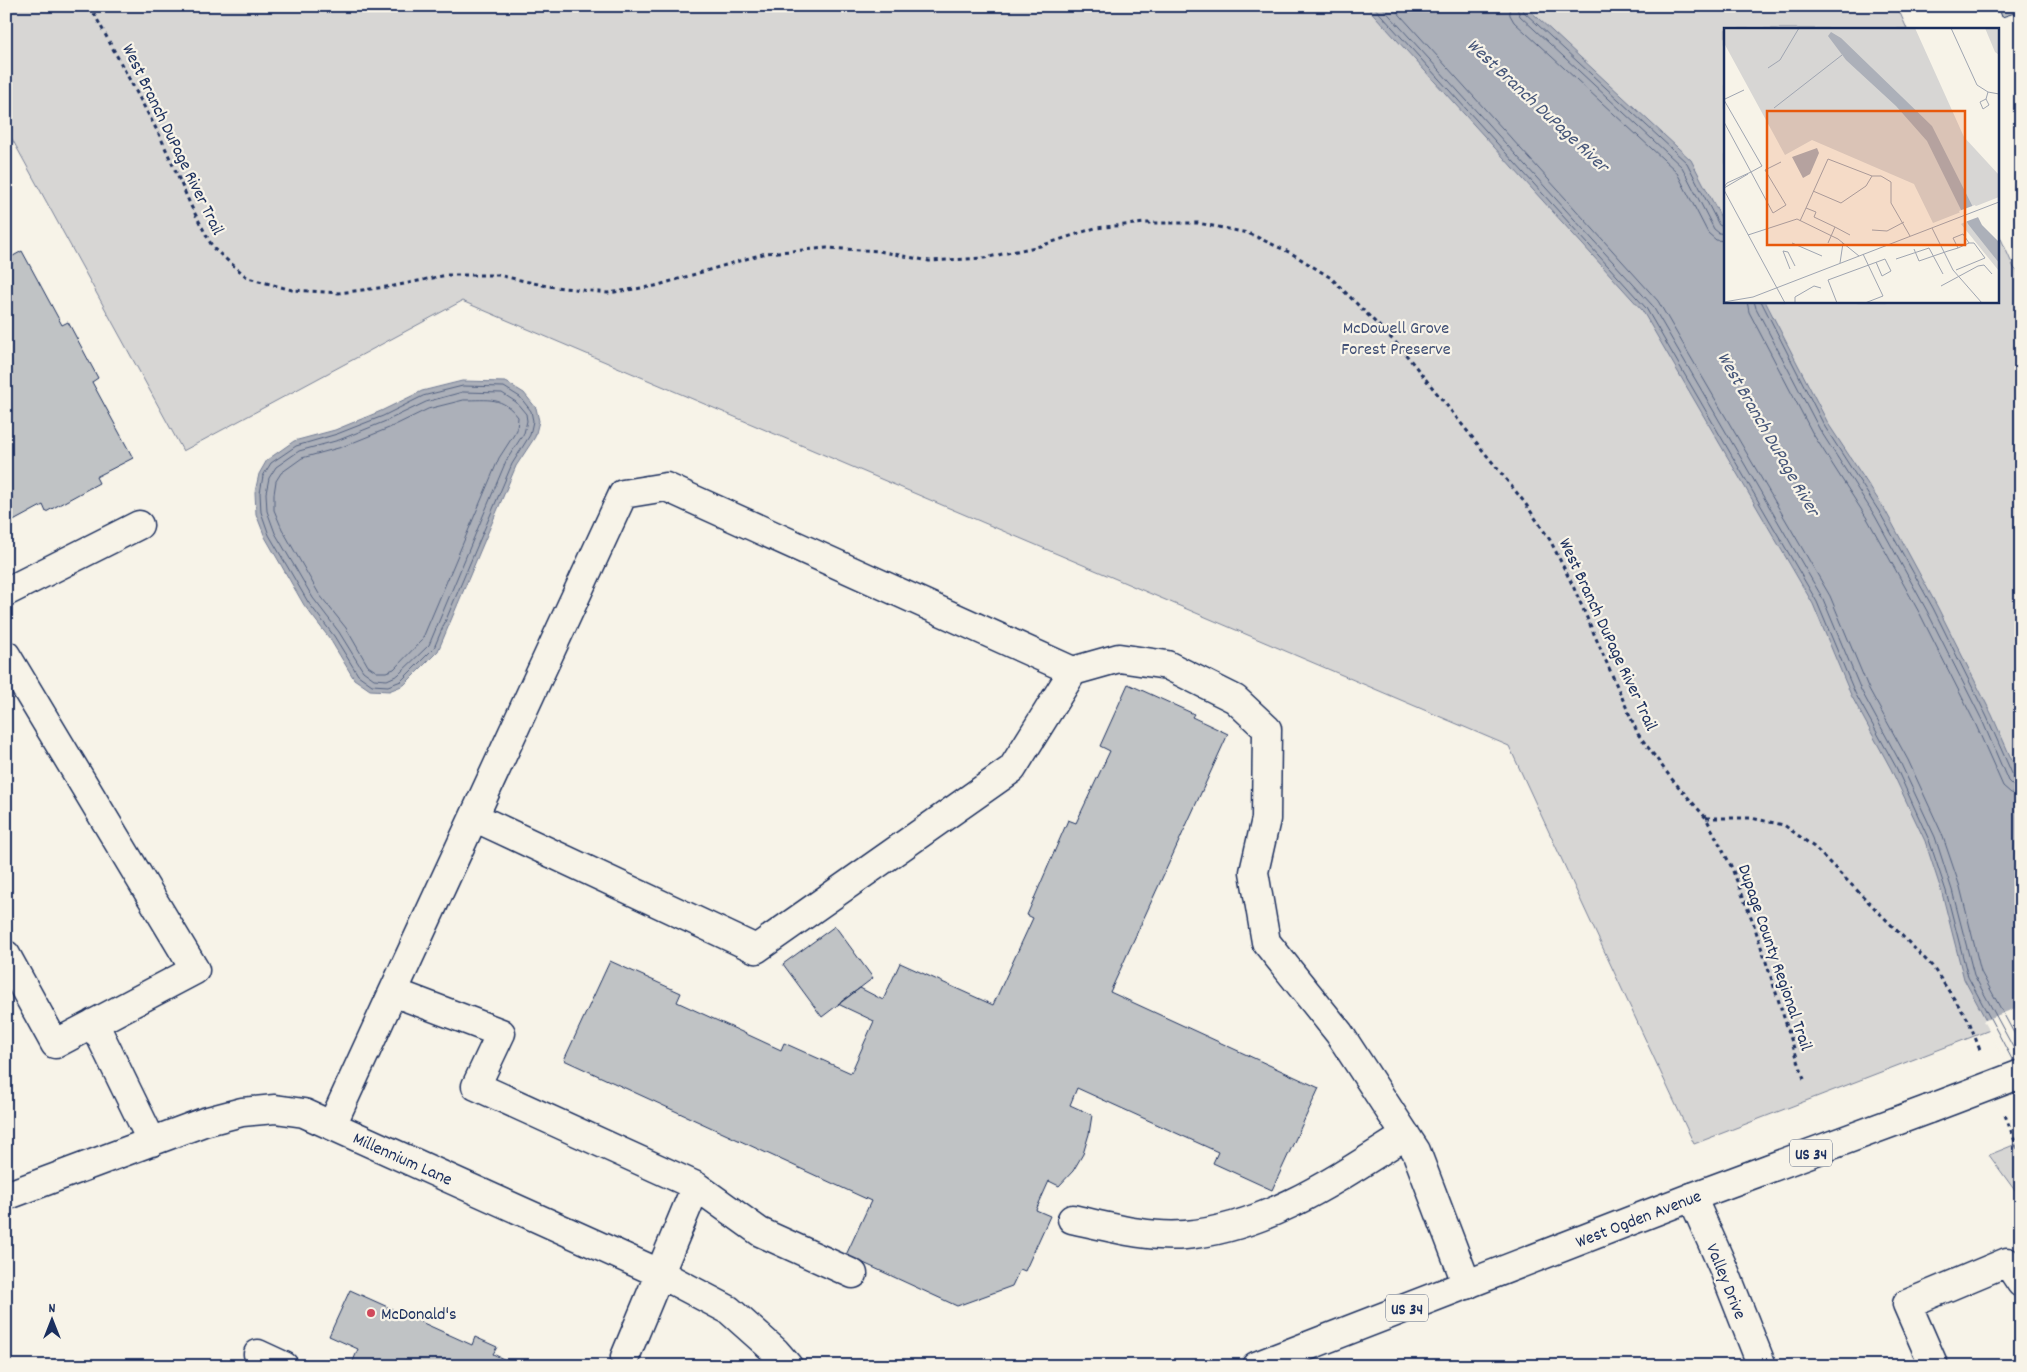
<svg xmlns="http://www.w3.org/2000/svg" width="2027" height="1372" viewBox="0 0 2027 1372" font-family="Dekko,sans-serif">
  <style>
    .green { fill: #d7d6d4; stroke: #798299 }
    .water { fill: #acb0b9; stroke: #727c95 }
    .pier { fill: #f7f3e8 }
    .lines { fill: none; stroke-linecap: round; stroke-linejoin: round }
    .shore { stroke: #556382; stroke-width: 1 }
    .building { fill: #c0c3c5; stroke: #1b2f5e }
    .minor-casing { stroke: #1b2f5e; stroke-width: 31 }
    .major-casing { stroke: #1b2f5e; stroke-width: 31 }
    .path { stroke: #1b2f5e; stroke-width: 3; stroke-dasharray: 4 4; stroke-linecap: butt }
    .minor { stroke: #f7f3e8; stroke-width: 28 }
    .major { stroke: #f7f3e8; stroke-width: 28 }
    .major-bridge-casing { stroke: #1b2f5e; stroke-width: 31; stroke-linecap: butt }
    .major-bridge { stroke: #f7f3e8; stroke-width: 28 }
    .poi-dot { fill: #d1495b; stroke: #f7f3e8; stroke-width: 2 }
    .labels { text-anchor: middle; stroke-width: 4.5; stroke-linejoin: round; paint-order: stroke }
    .shield { fill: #f7f3e8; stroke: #5d6a87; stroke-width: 1 }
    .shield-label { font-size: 16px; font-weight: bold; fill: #1b2f5e }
    .street-label { font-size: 18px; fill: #1b2f5e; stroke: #f7f3e8 }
    .park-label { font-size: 18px; fill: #415076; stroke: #f7f3e8 }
    .poi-label { font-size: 18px; fill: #1b2f5e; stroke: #f7f3e8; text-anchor: start }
    .water-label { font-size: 19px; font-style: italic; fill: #465679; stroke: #f7f3e8 }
    .inset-road { fill: none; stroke: #9fa5b1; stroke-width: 1 }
    .view { fill: #e8590c; fill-opacity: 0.15; stroke: #e8590c; stroke-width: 2.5 }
    .inset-edge { fill: none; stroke: #1b2f5e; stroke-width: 2.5 }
  </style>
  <rect width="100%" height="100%" fill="#f7f3e8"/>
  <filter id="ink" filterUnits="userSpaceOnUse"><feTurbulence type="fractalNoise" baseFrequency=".02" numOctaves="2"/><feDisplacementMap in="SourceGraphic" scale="10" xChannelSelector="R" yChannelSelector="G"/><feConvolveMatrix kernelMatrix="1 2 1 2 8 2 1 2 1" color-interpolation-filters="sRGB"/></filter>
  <g filter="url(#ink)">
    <!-- green -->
    <path class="green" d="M 6,6 L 1897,6 L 1907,29 L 1726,29 L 1726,301 L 1998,301 L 1998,232 L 2014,268 L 2021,275 L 2021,1018 L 1694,1144 L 1509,746 L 462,301 L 183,451 L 6,128 Z
      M 2021,1142 L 2021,1199 L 1989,1155 Z"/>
    <!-- water -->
    <path class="water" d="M 1366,6 L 1525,6 L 1691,160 L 1726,227 L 1726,301 L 1765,301 L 1829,425 L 1885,510 L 1937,606 L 1992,715 L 2021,781 L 2021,1085 L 1964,979 L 1942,893 L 1925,841 L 1891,769 L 1851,695 L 1813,604 L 1642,310 Z
      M 462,381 L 506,382 L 524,393 L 536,408 L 539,421 L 535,437 L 516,466 L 438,651 L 404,685 L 389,691 L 370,690 L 354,679 L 330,639 L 304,605 L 265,537 L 256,514 L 255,492 L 259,474 L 267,460 L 294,441 L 335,430 L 381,411 L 422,391 Z"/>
    <!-- pier -->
    <path class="pier" d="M 2021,1006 L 2021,1088 L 1983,1021 Z"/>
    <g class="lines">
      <!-- shore -->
      <path class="shore" d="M 1373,6 L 1646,308 L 1817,602 L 1855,693 L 1896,767 L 1929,840 L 1946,891 L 1968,977 L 2013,1061
        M 1381,6 L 1652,305 L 1823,599 L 1861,690 L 1901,764 L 1935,837 L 1952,890 L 1974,975 L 2020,1060
        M 1392,6 L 1658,301 L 1830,596 L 1868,687 L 1908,760 L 1942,834 L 1960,887 L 1981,972 L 2021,1046
        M 1509,6 L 1510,15 L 1514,22 L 1676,171 L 1708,233 L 1716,240 L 1726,241
        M 1516,6 L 1520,16 L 1682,167 L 1714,229 L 1719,233 L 1726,234
        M 1522,6 L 1524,12 L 1687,163 L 1719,225 L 1726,228
        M 1747,301 L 1749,312 L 1813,434 L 1868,520 L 1920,614 L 1975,723 L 2003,786 L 2011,793 L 2021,795
        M 1754,301 L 1756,308 L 1820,430 L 1875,516 L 1927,611 L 1982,720 L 2008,781 L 2013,786 L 2021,788
        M 1761,301 L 1825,427 L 1880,513 L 1933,608 L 1987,717 L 2014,778 L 2021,781
        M 463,386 L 504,387 L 520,397 L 531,411 L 533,421 L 530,435 L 512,464 L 434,648 L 401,681 L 388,686 L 372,685 L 358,675 L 334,636 L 308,602 L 269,535 L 261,512 L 260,493 L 263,476 L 271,463 L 296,446 L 337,434 L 383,416 L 423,396 Z
        M 463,392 L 502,393 L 516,402 L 526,414 L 527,421 L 524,433 L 506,461 L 429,645 L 398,675 L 387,680 L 374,679 L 363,671 L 339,632 L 313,598 L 275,533 L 267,511 L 266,493 L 269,478 L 276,467 L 299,451 L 339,440 L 386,421 L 426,402 Z
        M 464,400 C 489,400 502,396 518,417 L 517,430 L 499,458 L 422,640 L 394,669 L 386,672 L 377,672 L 368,666 L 346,628 L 319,594 L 282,529 L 274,510 L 274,494 L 276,481 L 281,473 L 302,458 L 342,447 L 389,428 L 428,409 Z"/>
    </g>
    <!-- building -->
    <path class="building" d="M 1998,6 L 2021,6 L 2021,11 L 2002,17 Z
      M 22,251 L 62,325 L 68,322 L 98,378 L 92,382 L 133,458 L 96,477 L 99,483 L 46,512 L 43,505 L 6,525 L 6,260 Z
      M 1128,684 L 1194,714 L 1192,717 L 1228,734 L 1110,992 L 1319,1088 L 1272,1190 L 1213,1163 L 1218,1152 L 1077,1088 L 1070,1105 L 1092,1115 L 1089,1134 L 1083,1154 L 1073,1171 L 1059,1186 L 1049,1181 L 1036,1210 L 1050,1216 L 1025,1271 L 1020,1269 L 1012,1286 L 957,1306 L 846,1255 L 871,1201 L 564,1060 L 610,961 L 681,993 L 677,1002 L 781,1050 L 784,1043 L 851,1073 L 874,1021 L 838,1004 L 860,988 L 883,1000 L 900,963 L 993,1005 L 1033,918 L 1027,915 L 1068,820 L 1076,823 L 1110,751 L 1100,746 Z
      M 835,926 L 873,978 L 822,1017 L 783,964 Z
      M 350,1290 L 472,1345 L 475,1337 L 497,1347 L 493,1354 L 518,1366 L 351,1366 L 358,1349 L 329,1336 Z"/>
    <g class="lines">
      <!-- minor casing -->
      <g class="minor-casing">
        <path id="minor" d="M 6,592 L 139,525
          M 6,655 L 195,970 L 55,1044 L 6,955
          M 1073,671 L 1119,658 L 1167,665 L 1235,699 L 1267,729 L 1266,819 L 1254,872 L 1266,942 L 1339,1033 L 1416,1151 L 1467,1285
          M 393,992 L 623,494 L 666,487 L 1073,671 L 1012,769 L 756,949 L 474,817
          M 94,1023 L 152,1142
          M 332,1125 L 393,992 L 501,1033 L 476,1086 L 696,1186 L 625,1357
          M 696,1186 L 760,1232 L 853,1274
          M 6,1196 L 204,1122 L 242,1112 L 275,1109 L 304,1113 L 659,1273 L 729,1310 L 775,1351 L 788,1366
          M 1692,1197 L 1725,1272 L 1762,1366
          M 1072,1219 C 1109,1227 1147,1238 1185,1235 C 1267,1228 1338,1178 1406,1135
          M 258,1354 L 284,1366
          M 1934,1366 L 1907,1304 L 2007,1262 L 2021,1283"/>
      </g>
      <!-- major casing -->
      <g class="major-casing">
        <path id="major" d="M 1256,1366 L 1692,1197 L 1929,1109"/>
      </g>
      <!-- path -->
      <path class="path" d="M 90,6 L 160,136 L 191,206 L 213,248 L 248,278 L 292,290 L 339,293 L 394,286 L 447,275 L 498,275 L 547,286 L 608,293 L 655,286 L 766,253 L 827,248 L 879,251 L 929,261 L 984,258 L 1040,246 L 1095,228 L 1145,223 L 1198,223 L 1248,233 L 1291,253 L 1331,278 L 1399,346 L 1525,503 L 1550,540 L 1573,586 L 1638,734 L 1671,778 L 1706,818 L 1731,866 L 1753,922 L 1804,1079
        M 1706,818 L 1751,818 L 1784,825 L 1814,847 L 1932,966 L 1969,1021 L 1981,1053
        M 2005,1115 L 2021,1157"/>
      <!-- minor -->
      <use href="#minor" class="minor"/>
      <!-- major -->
      <use href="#major" class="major"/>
      <!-- major-bridge casing -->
      <g class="major-bridge-casing">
        <path id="major-bridge" d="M 1929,1109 L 2021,1074"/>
      </g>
      <!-- major-bridge -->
      <use href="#major-bridge" class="major-bridge"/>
    </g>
  </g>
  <!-- markers -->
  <circle class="poi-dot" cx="371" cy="1313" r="5"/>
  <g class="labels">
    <!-- shield labels -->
    <g class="shield">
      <rect x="1790" y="1139.5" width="42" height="27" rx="4"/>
      <rect x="1386" y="1294.5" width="42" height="27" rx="4"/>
    </g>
    <g class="shield-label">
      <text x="1811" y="1159">US 34</text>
      <text x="1407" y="1314">US 34</text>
    </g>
    <!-- street labels -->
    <g class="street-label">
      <text transform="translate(174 139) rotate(64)" y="6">West Branch DuPage River Trail</text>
      <text transform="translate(1609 634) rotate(65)" y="6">West Branch DuPage River Trail</text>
      <text transform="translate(1776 957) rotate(71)" y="6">Dupage County Regional Trail</text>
      <text transform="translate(403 1158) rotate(24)" y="6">Millennium Lane</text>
      <text transform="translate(1638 1218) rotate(-21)" y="6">West Ogden Avenue</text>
      <text transform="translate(1727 1281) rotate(68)" y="6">Valley Drive</text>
    </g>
    <!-- park labels -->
    <g class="park-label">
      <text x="1396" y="333">McDowell Grove<tspan x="1396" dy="21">Forest Preserve</tspan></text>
    </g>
    <!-- poi labels -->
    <g class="poi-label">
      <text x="381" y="1319">McDonald's</text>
    </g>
    <!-- water labels -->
    <g class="water-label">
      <text transform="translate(1539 104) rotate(43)" y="7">West Branch DuPage River</text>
      <text transform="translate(1770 433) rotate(60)" y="7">West Branch DuPage River</text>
    </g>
  </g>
  <!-- overview -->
  <g transform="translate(1724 28)">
    <rect width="275" height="275" fill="#f7f3e8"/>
    <path d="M 0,0 L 191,0 L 240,109 L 275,147 L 275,169 L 209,195 L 190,156 L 88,112 L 61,127 L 0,15 ZM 261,0 L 275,0 L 275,27 L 271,24 ZM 243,193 L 275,235 L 275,243 L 237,196 Z" fill="#d7d6d4"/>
    <path d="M 107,4 L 117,10 L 208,98 L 258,197 L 275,214 L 275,235 L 244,196 L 203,113 L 172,78 L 122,32 L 104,8 ZM 93,120 L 95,125 L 86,146 L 79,150 L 68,129 Z" fill="#acb0b9"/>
    <path d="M 251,177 L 257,188 L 241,194 L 235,183 Z" fill="#f7f3e8"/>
    <path class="inset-road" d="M 227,0 L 253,57 L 264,64 L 275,66M 44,40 L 56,32 L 75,0M 1,71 L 20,62M 262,71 L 265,77 L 259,81 L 256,74 L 262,71 L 264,64M 0,72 L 38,138M 50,80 L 118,27M 0,94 L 27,144 L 38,138M 148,148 L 157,148 L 167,154 L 167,175 L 186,208M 0,159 L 3,155 L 27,144 L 49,185 L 62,177 L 41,142 L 57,134M 0,160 L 24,146M 0,162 L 61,275M 82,180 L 104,131 L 148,148 L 142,158 L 117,175 L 89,163M 76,193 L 82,180 L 92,184 L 90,189 L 111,199 L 104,215M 111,199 L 126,207M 208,200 L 229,242 L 258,275M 148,202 L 163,203 L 180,194M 24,207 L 73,191 L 114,211 L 135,228M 68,215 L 98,228M 190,221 L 195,233 L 224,223 L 234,220 L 245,215 L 239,206 L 229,210 L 234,220M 59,223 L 64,224 L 71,238M 59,223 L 66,241M 139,226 L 159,268 L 141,275M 172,231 L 205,220 L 219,246M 116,235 L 119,215M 232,242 L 261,230 L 250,215 L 245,215M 217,258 L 254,238 L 260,237 L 268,246M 0,274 L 29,269 L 275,174M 71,275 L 71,269 L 90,258 L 97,260M 113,275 L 104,252 L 161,231 L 167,243 L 158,248 L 152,234"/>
    <path class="view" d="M 43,83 L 241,83 L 241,217 L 43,217 Z"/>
    <rect width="275" height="275" class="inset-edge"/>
  </g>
  <!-- margin -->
  <rect width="2027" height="1372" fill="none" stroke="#f7f3e8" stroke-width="25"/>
  <rect x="12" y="12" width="2002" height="1347" fill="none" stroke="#1b2f5e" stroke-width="2" filter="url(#ink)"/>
  <!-- north arrow -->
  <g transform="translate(52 1320)" stroke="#f7f3e8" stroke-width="4" paint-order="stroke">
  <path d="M0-4L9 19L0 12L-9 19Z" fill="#1b2f5e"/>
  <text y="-8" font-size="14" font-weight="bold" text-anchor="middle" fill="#1b2f5e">N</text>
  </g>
</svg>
